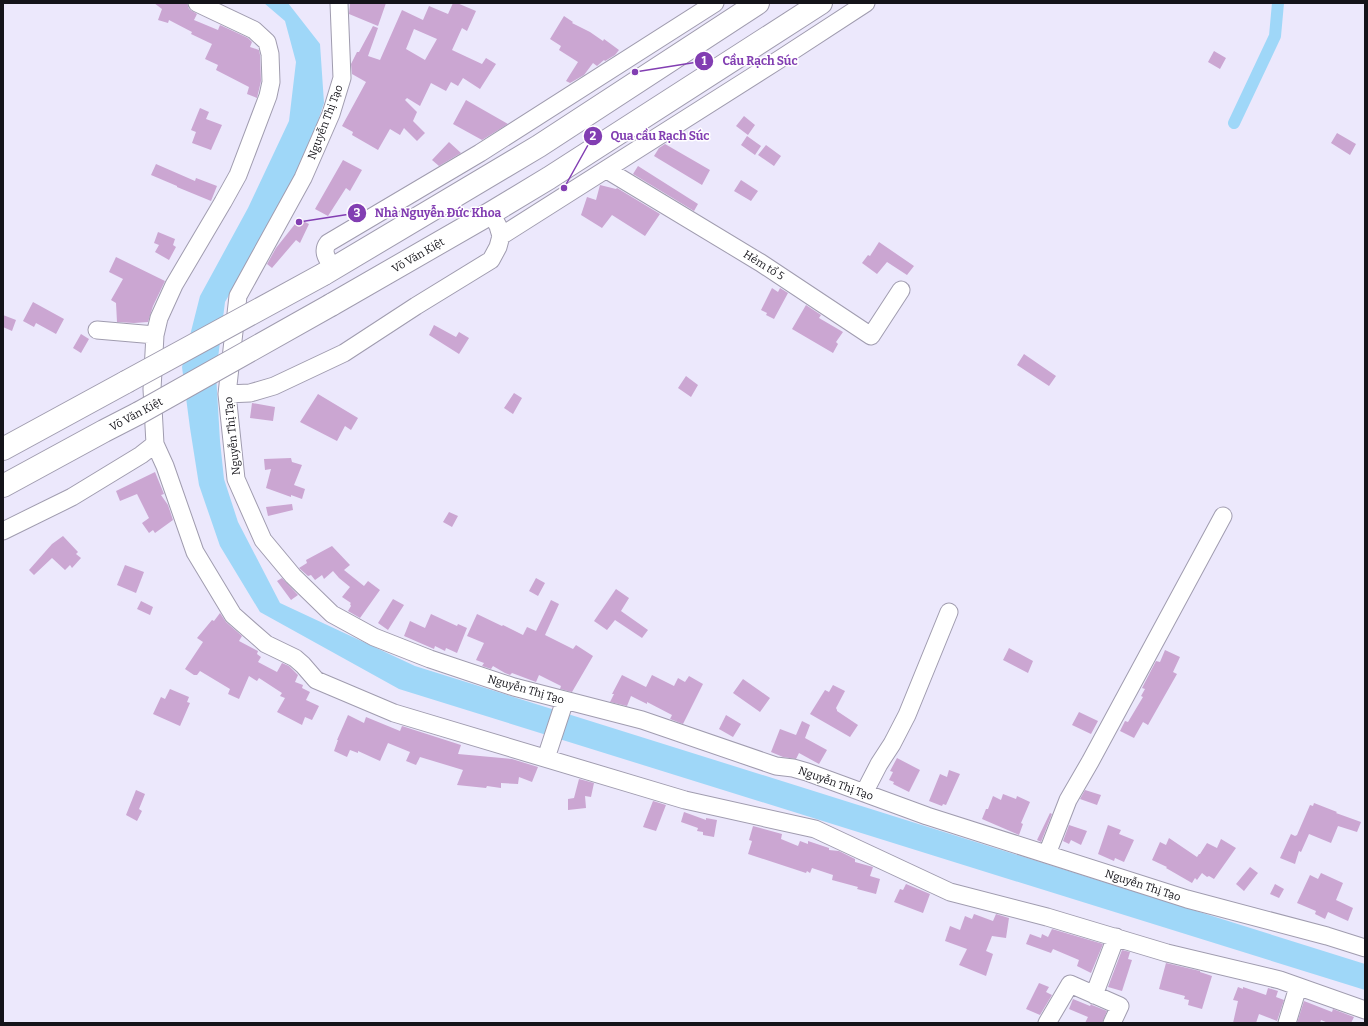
<svg xmlns="http://www.w3.org/2000/svg" width="1368" height="1026" viewBox="0 0 1368 1026" font-family="Bitter,serif">
  <style>
    .water { fill: #9fd7f8 }
    .lines { fill: none; stroke-linecap: round; stroke-linejoin: round }
    .canal { stroke: #9fd7f8; stroke-width: 12 }
    .building { fill: #cba6d2; fill-rule: evenodd }
    .minor-casing { stroke: #a09caf; stroke-width: 19 }
    .major-casing { stroke: #a09caf; stroke-width: 24 }
    .minor { stroke: #fff; stroke-width: 17 }
    .major { stroke: #fff; stroke-width: 22 }
    .major-bridge-casing { stroke: #a09caf; stroke-width: 24; stroke-linecap: butt }
    .major-bridge { stroke: #fff; stroke-width: 22 }
    .labels { text-anchor: middle; stroke-width: 3; stroke-linejoin: round; paint-order: stroke }
    .street-label { font-size: 11px; fill: #141319; stroke: #fff }
    .leader { fill: none; stroke: #823eb2; stroke-width: 1.5 }
    .callout-dot { fill: #823eb2; stroke: #fff; stroke-width: 1.5 }
    .mark-label { font-size: 12px; text-anchor: middle; font-weight: bold; fill: #fff }
    .callout-label { font-size: 12px; text-anchor: middle; font-weight: bold; fill: #823eb2; stroke: #fff; stroke-width: 3; stroke-linejoin: round; paint-order: stroke }
  </style>
  <rect width="100%" height="100%" fill="#ece8fc"/>
  <!-- water -->
  <path class="water" d="M 264,3 L 288,3 L 320,44 L 324,103 L 310,145 L 270,225 L 225,302 L 216,374 L 220,441 L 224,479 L 238,522 L 280,603 L 415,666 L 1365,964 L 1365,990 L 399,689 L 260,612 L 220,546 L 199,485 L 190,428 L 182,367 L 200,296 L 248,208 L 289,121 L 296,62 L 285,21 Z"/>
  <g class="lines">
    <!-- canal -->
    <path class="canal" d="M 1234,123 L 1275,36 L 1278,3"/>
  </g>
  <!-- building -->
  <path class="building" d="M 154,3 L 187,3 L 189,9 L 197,14 L 194,20 L 218,30 L 220,25 L 248,38 L 252,42 L 250,47 L 259,50 L 260,55 L 261,81 L 257,98 L 247,94 L 249,87 L 216,70 L 218,65 L 205,59 L 212,44 L 191,34 L 192,32 L 169,20 L 168,23 L 158,20 L 162,9 Z
    M 350,3 L 386,3 L 378,26 L 349,14 Z
    M 453,3 L 457,3 L 476,11 L 467,31 L 462,28 L 452,50 L 482,64 L 486,58 L 496,64 L 480,89 L 463,78 L 458,86 L 451,82 L 446,91 L 431,83 L 420,106 L 407,98 L 405,100 L 417,112 L 413,121 L 425,133 L 417,141 L 404,128 L 400,135 L 390,129 L 378,150 L 352,135 L 353,132 L 342,126 L 366,82 L 352,74 L 351,64 L 357,52 L 359,52 L 373,26 L 378,28 L 368,56 L 380,60 L 402,10 L 423,20 L 429,6 L 448,14 ZM 414,29 L 437,39 L 425,60 L 406,49 Z
    M 564,16 L 573,22 L 572,23 L 590,32 L 603,41 L 604,39 L 619,50 L 615,55 L 605,61 L 604,60 L 597,66 L 593,63 L 584,75 L 570,83 L 566,81 L 578,62 L 559,50 L 561,46 L 550,39 Z
    M 1214,51 L 1226,58 L 1220,69 L 1208,62 Z
    M 466,100 L 508,124 L 482,140 L 453,124 Z
    M 200,108 L 209,112 L 206,119 L 222,125 L 211,150 L 192,143 L 196,132 L 191,130 Z
    M 744,116 L 755,125 L 748,135 L 736,126 Z
    M 1337,133 L 1356,144 L 1350,155 L 1331,143 Z
    M 747,136 L 761,146 L 755,155 L 741,145 Z
    M 449,142 L 461,153 L 439,166 L 432,160 Z
    M 665,144 L 710,170 L 702,185 L 654,156 L 659,148 Z
    M 766,145 L 781,156 L 774,166 L 758,155 Z
    M 343,160 L 362,170 L 350,191 L 346,188 L 328,216 L 315,209 Z
    M 156,164 L 195,181 L 196,178 L 217,186 L 211,201 L 177,187 L 177,186 L 151,175 Z
    M 638,166 L 698,204 L 694,211 L 633,174 Z
    M 741,180 L 758,191 L 751,201 L 734,191 Z
    M 600,185 L 616,189 L 617,188 L 660,214 L 645,236 L 612,215 L 602,228 L 581,215 L 587,197 L 596,200 Z
    M 299,219 L 309,224 L 300,243 L 296,240 L 272,268 L 267,264 L 276,248 Z
    M 158,232 L 175,239 L 173,245 L 176,247 L 169,260 L 155,252 L 159,245 L 154,243 Z
    M 879,242 L 914,266 L 907,275 L 887,262 L 877,274 L 862,263 L 868,255 L 870,256 Z
    M 116,257 L 165,281 L 153,306 L 148,322 L 134,323 L 117,322 L 116,303 L 111,300 L 123,279 L 109,272 Z
    M 772,288 L 778,292 L 780,288 L 788,293 L 774,319 L 766,315 L 767,313 L 761,310 Z
    M 33,302 L 64,319 L 56,334 L 36,323 L 34,327 L 23,321 Z
    M 806,305 L 821,315 L 819,318 L 843,332 L 836,342 L 838,344 L 833,353 L 792,329 Z
    M 3,315 L 16,320 L 12,331 L 3,327 Z
    M 434,325 L 456,337 L 459,332 L 469,338 L 459,354 L 429,335 Z
    M 81,334 L 89,339 L 81,353 L 73,348 Z
    M 1024,354 L 1056,376 L 1049,386 L 1017,365 Z
    M 686,376 L 698,385 L 691,397 L 678,388 Z
    M 514,393 L 522,398 L 513,414 L 504,408 Z
    M 318,394 L 358,418 L 351,430 L 345,426 L 337,441 L 300,422 Z
    M 252,403 L 275,407 L 273,421 L 250,418 Z
    M 291,458 L 292,462 L 302,465 L 294,485 L 305,489 L 302,499 L 291,495 L 291,497 L 266,488 L 271,469 L 265,470 L 264,459 Z
    M 155,472 L 164,494 L 161,495 L 168,505 L 173,520 L 155,533 L 153,530 L 149,533 L 142,523 L 149,518 L 137,494 L 120,501 L 116,491 Z
    M 292,504 L 293,510 L 268,516 L 266,507 Z
    M 449,512 L 458,516 L 452,527 L 443,522 Z
    M 63,536 L 78,552 L 76,554 L 81,558 L 72,568 L 70,565 L 65,570 L 52,558 L 34,575 L 29,570 L 52,544 Z
    M 332,546 L 350,565 L 344,570 L 364,586 L 368,581 L 380,590 L 360,618 L 348,611 L 351,606 L 350,604 L 351,603 L 342,597 L 350,587 L 339,578 L 333,571 L 324,579 L 322,575 L 315,580 L 311,575 L 308,576 L 299,568 L 307,563 L 306,560 Z
    M 125,565 L 144,572 L 136,593 L 117,585 Z
    M 282,578 L 298,595 L 291,600 L 277,581 Z
    M 536,578 L 545,583 L 538,596 L 529,591 Z
    M 616,589 L 629,598 L 621,611 L 648,630 L 642,638 L 615,620 L 607,630 L 594,621 Z
    M 393,599 L 404,605 L 388,630 L 378,623 Z
    M 551,600 L 559,604 L 545,635 L 573,649 L 576,645 L 593,656 L 572,692 L 560,689 L 561,686 L 539,675 L 536,682 L 512,673 L 510,675 L 505,673 L 493,666 L 491,669 L 482,666 L 484,663 L 476,660 L 484,643 L 467,636 L 477,614 L 502,626 L 503,625 L 523,635 L 527,627 L 536,631 Z
    M 141,601 L 153,607 L 150,615 L 137,609 Z
    M 220,613 L 226,622 L 242,636 L 239,641 L 258,651 L 257,654 L 261,657 L 258,662 L 277,672 L 282,663 L 289,666 L 298,675 L 295,682 L 303,685 L 302,688 L 310,692 L 306,700 L 319,706 L 312,720 L 305,717 L 302,725 L 277,712 L 285,698 L 280,696 L 282,693 L 259,678 L 257,681 L 249,676 L 239,699 L 228,694 L 230,689 L 200,671 L 197,675 L 194,675 L 185,669 L 203,642 L 197,638 L 212,620 L 214,621 Z
    M 431,614 L 457,626 L 458,624 L 467,628 L 457,653 L 446,648 L 445,651 L 435,646 L 434,649 L 404,636 L 410,621 L 425,628 Z
    M 1009,648 L 1033,661 L 1028,673 L 1003,660 Z
    M 1165,650 L 1180,657 L 1173,672 L 1177,674 L 1148,725 L 1143,722 L 1134,738 L 1120,731 L 1125,721 L 1128,722 L 1143,697 L 1141,696 L 1145,689 L 1142,688 L 1156,661 L 1160,662 Z
    M 622,675 L 646,687 L 652,675 L 674,686 L 678,678 L 685,682 L 689,676 L 703,684 L 683,724 L 670,719 L 672,715 L 647,702 L 647,704 L 631,696 L 627,706 L 610,702 L 614,694 L 612,694 Z
    M 743,679 L 770,698 L 760,712 L 733,693 Z
    M 833,685 L 845,691 L 836,708 L 837,710 L 837,711 L 858,725 L 850,737 L 810,714 L 825,690 L 829,692 Z
    M 170,689 L 189,697 L 187,702 L 190,703 L 180,726 L 153,714 L 161,697 L 165,699 Z
    M 1079,712 L 1098,721 L 1091,734 L 1072,725 Z
    M 348,715 L 364,723 L 366,717 L 400,731 L 402,726 L 461,745 L 458,754 L 512,759 L 538,767 L 532,782 L 519,777 L 518,784 L 501,783 L 501,788 L 487,786 L 486,788 L 457,785 L 463,770 L 420,757 L 416,765 L 406,761 L 410,752 L 388,743 L 380,761 L 358,751 L 358,753 L 350,750 L 347,757 L 334,751 L 338,740 L 337,740 Z
    M 726,715 L 741,724 L 733,737 L 719,729 Z
    M 802,721 L 810,725 L 805,738 L 827,750 L 819,764 L 799,753 L 796,759 L 783,757 L 771,752 L 780,729 L 796,735 Z
    M 897,758 L 920,770 L 909,792 L 893,784 L 894,782 L 889,780 L 893,772 L 890,771 Z
    M 949,770 L 960,774 L 946,805 L 943,804 L 942,806 L 929,801 L 940,774 L 947,777 Z
    M 579,779 L 594,783 L 591,797 L 585,796 L 586,808 L 568,810 L 568,799 L 574,798 Z
    M 136,790 L 145,794 L 139,809 L 142,811 L 137,821 L 126,815 Z
    M 1085,790 L 1101,795 L 1097,805 L 1080,799 Z
    M 1003,794 L 1016,799 L 1017,796 L 1030,802 L 1021,823 L 1023,824 L 1019,835 L 982,819 L 986,809 L 988,809 L 993,796 L 1001,800 Z
    M 653,801 L 666,805 L 656,831 L 643,827 Z
    M 1314,803 L 1337,812 L 1336,813 L 1361,822 L 1357,832 L 1338,826 L 1331,843 L 1309,834 L 1301,852 L 1299,851 L 1295,864 L 1280,858 L 1291,834 L 1295,836 L 1297,835 L 1310,805 L 1313,806 Z
    M 684,812 L 706,820 L 706,818 L 717,820 L 714,837 L 703,835 L 703,832 L 697,831 L 698,828 L 681,822 Z
    M 1050,813 L 1052,814 L 1041,842 L 1037,840 Z
    M 1069,825 L 1087,831 L 1081,845 L 1071,840 L 1069,844 L 1063,841 Z
    M 1108,825 L 1121,830 L 1119,834 L 1134,840 L 1124,862 L 1115,858 L 1114,861 L 1098,854 Z
    M 753,826 L 782,834 L 781,839 L 798,846 L 800,841 L 808,844 L 808,841 L 829,848 L 829,850 L 839,851 L 855,859 L 855,862 L 873,867 L 870,876 L 880,879 L 876,894 L 857,889 L 858,887 L 832,880 L 833,875 L 812,868 L 810,873 L 807,871 L 806,873 L 748,854 L 752,841 L 749,840 Z
    M 1169,838 L 1197,857 L 1199,854 L 1200,854 L 1207,843 L 1217,848 L 1221,839 L 1236,848 L 1214,879 L 1209,876 L 1207,877 L 1202,873 L 1197,880 L 1195,878 L 1192,883 L 1166,868 L 1167,867 L 1152,860 L 1160,842 L 1166,845 Z
    M 1250,867 L 1258,873 L 1244,891 L 1236,884 Z
    M 1321,873 L 1343,883 L 1336,900 L 1353,908 L 1348,921 L 1328,912 L 1325,919 L 1315,914 L 1316,911 L 1297,903 L 1310,875 L 1318,879 Z
    M 906,884 L 930,894 L 923,913 L 894,902 L 900,889 L 903,890 Z
    M 1275,884 L 1284,889 L 1279,898 L 1270,894 Z
    M 974,914 L 993,921 L 996,914 L 1009,918 L 1006,938 L 992,936 L 986,951 L 993,954 L 986,976 L 959,965 L 967,949 L 945,941 L 950,926 L 960,930 L 965,916 L 972,919 Z
    M 1052,929 L 1103,944 L 1091,973 L 1077,966 L 1079,960 L 1053,949 L 1051,953 L 1026,944 L 1030,934 L 1041,938 L 1042,934 L 1048,937 Z
    M 1122,950 L 1130,952 L 1128,959 L 1132,960 L 1122,991 L 1108,987 Z
    M 1166,963 L 1200,971 L 1200,972 L 1212,976 L 1202,1009 L 1188,1005 L 1189,1000 L 1184,999 L 1185,996 L 1159,989 Z
    M 1039,983 L 1049,987 L 1046,992 L 1052,995 L 1040,1015 L 1026,1009 Z
    M 1238,987 L 1243,989 L 1243,987 L 1266,995 L 1268,988 L 1278,991 L 1276,997 L 1284,1000 L 1277,1021 L 1259,1014 L 1256,1023 L 1233,1023 L 1238,1001 L 1233,1000 Z
    M 1073,999 L 1090,1006 L 1091,1004 L 1092,1005 L 1107,1011 L 1102,1023 L 1085,1023 L 1088,1017 L 1069,1009 Z
    M 1304,1001 L 1332,1012 L 1333,1009 L 1354,1017 L 1351,1023 L 1328,1023 L 1321,1020 L 1320,1023 L 1297,1023 Z"/>
  <g class="lines">
    <!-- minor casing -->
    <g class="minor-casing">
      <path id="minor" d="M 197,3 L 254,30 L 267,42 L 270,54 L 271,82 L 268,96 L 238,175 L 223,202 L 174,285 L 159,318 L 155,335 L 152,389 L 155,444 L 165,466 L 195,552 L 233,615 L 266,644 L 295,658 L 303,665 L 316,680 L 394,713 L 685,800 L 815,829 L 950,892 L 1047,917 L 1167,953 L 1280,980 L 1365,1010
        M 339,3 L 342,78 L 331,114 L 303,178 L 238,296 L 227,394 L 236,479 L 263,540 L 293,576 L 332,614 L 374,637 L 430,659 L 514,687 L 642,720 L 776,766 L 793,768 L 807,772 L 927,816 L 1187,899 L 1327,936 L 1365,948
        M 607,170 L 761,263 L 871,336 L 901,290
        M 501,236 L 780,59 L 866,3
        M 333,268 C 328,260 321,252 328,243 L 480,153 L 715,3
        M 97,330 L 155,335
        M 227,394 L 250,393 L 274,386 L 344,353 L 416,306 L 491,260 L 498,247 L 501,236 L 498,226 L 491,213
        M 3,531 L 72,497 L 141,455 L 155,444
        M 546,758 L 565,700
        M 864,793 L 879,764 L 892,744 L 907,715 L 949,612
        M 1047,854 L 1068,800 L 1090,762 L 1223,516
        M 1094,995 L 1116,937
        M 1047,1023 L 1070,984 L 1120,1006 L 1112,1023
        M 1287,1023 L 1298,987"/>
    </g>
    <!-- major casing -->
    <g class="major-casing">
      <path id="major" d="M 324,274 L 539,146 L 758,3
        M 331,305 L 491,213 L 549,178 L 821,3
        M 3,449 L 126,382
        M 3,486 L 104,431 L 139,413"/>
    </g>
    <!-- minor -->
    <use href="#minor" class="minor"/>
    <!-- major -->
    <use href="#major" class="major"/>
    <!-- major-bridge casing -->
    <g class="major-bridge-casing">
      <path id="major-bridge" d="M 126,382 L 324,274
        M 139,413 L 331,305"/>
    </g>
    <!-- major-bridge -->
    <use href="#major-bridge" class="major-bridge"/>
  </g>
  <g class="labels">
    <!-- street labels -->
    <g class="street-label">
      <text transform="translate(325 122) rotate(-69)" y="4">Nguyễn Thị Tạo</text>
      <text transform="translate(418 255) rotate(-30)" y="4">Võ Văn Kiệt</text>
      <text transform="translate(764 265) rotate(32)" y="4">Hẻm tổ 5</text>
      <text transform="translate(136 414) rotate(-28)" y="4">Võ Văn Kiệt</text>
      <text transform="translate(232 436) rotate(-96)" y="4">Nguyễn Thị Tạo</text>
      <text transform="translate(526 689) rotate(16)" y="4">Nguyễn Thị Tạo</text>
      <text transform="translate(836 783) rotate(20)" y="4">Nguyễn Thị Tạo</text>
      <text transform="translate(1143 885) rotate(18)" y="4">Nguyễn Thị Tạo</text>
    </g>
  </g>
  <!-- callouts -->
  <path class="leader" d="M635 72L704 61M564 188L593 136M299 222L357 213"/>
  <g class="callout-dot">
    <circle cx="635" cy="72" r="4"/>
    <circle cx="564" cy="188" r="4"/>
    <circle cx="299" cy="222" r="4"/>
    <circle cx="704" cy="61" r="10"/>
    <circle cx="593" cy="136" r="10"/>
    <circle cx="357" cy="213" r="10"/>
  </g>
  <g class="mark-label">
    <text x="704" y="65">1</text>
    <text x="593" y="140">2</text>
    <text x="357" y="217">3</text>
  </g>
  <g class="callout-label">
    <text x="760" y="65">Cầu Rạch Súc</text>
    <text x="660" y="140">Qua cầu Rạch Súc</text>
    <text x="438" y="217">Nhà Nguyễn Đức Khoa</text>
  </g>
  <!-- border -->
  <rect width="1368" height="1026" fill="none" stroke="#141319" stroke-width="8"/>
</svg>
